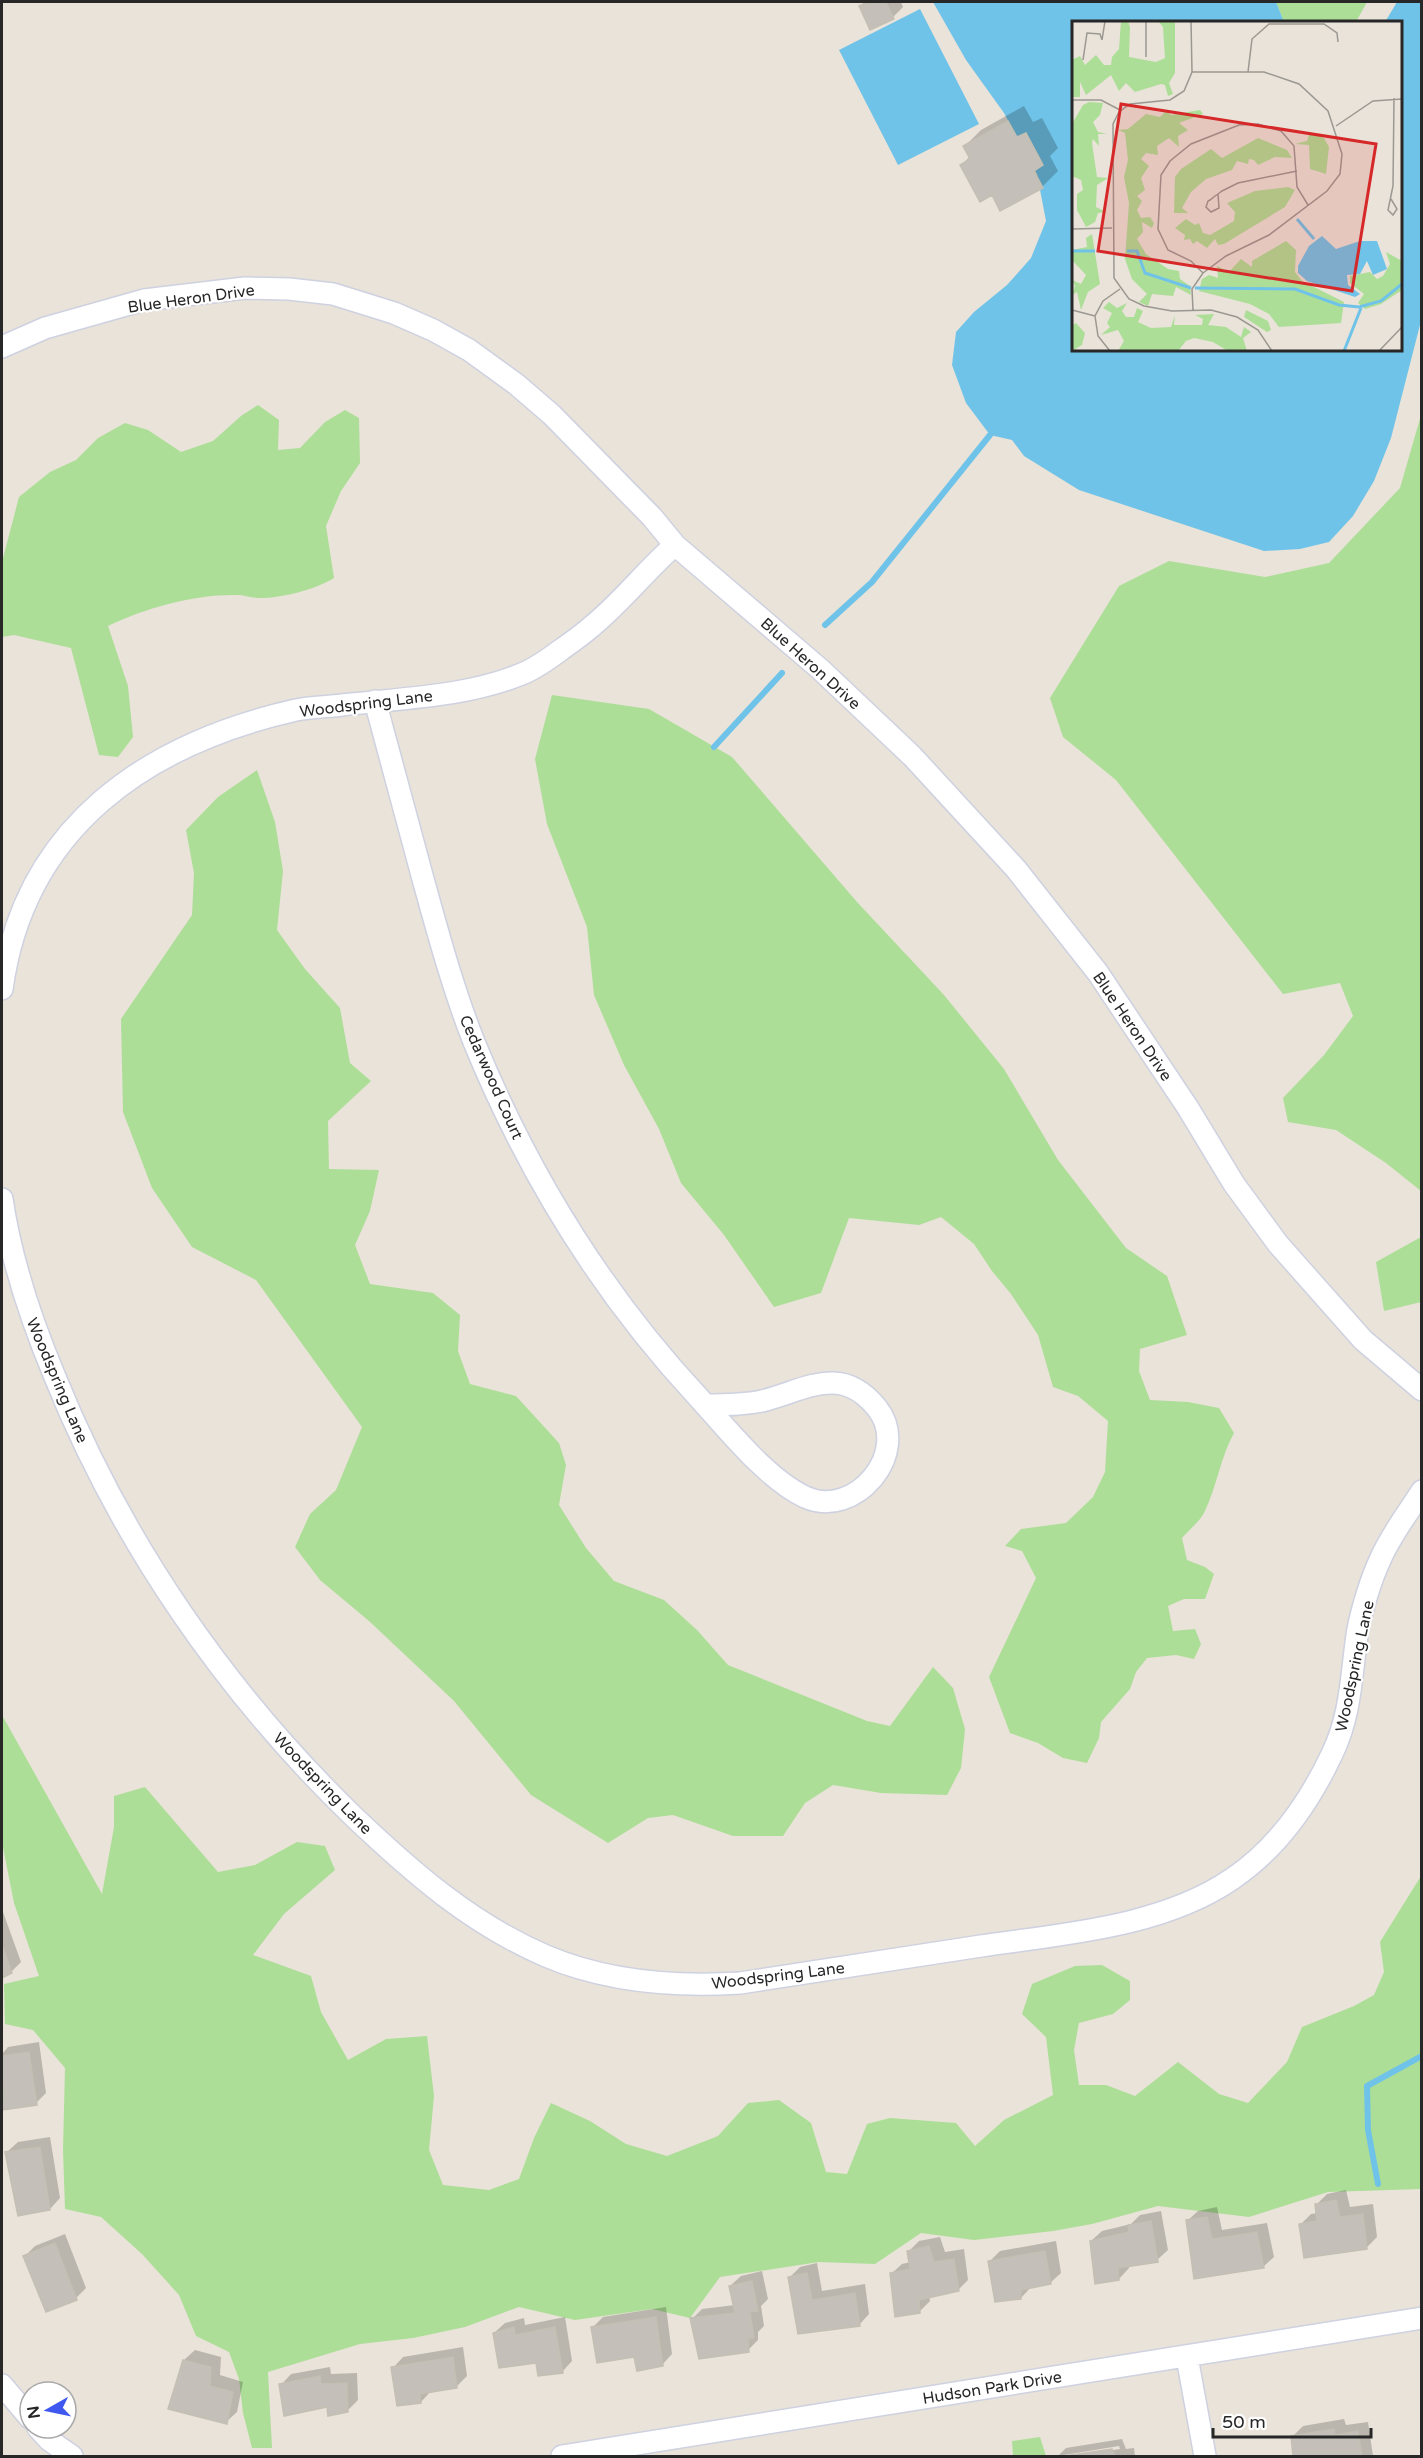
<svg xmlns="http://www.w3.org/2000/svg" width="1423" height="2458" viewBox="0 0 1423 2458" font-family="'Varela Round',sans-serif">
  <style>
    .green { fill: #adde97 }
    .water { fill: #70c3e8 }
    .shadow { fill: #0003 }
    .lines { fill: none; stroke-linecap: round; stroke-linejoin: round }
    .stream { stroke: #70c3e8; stroke-width: 6 }
    .building { fill: #c4c0b9; stroke: #c4bfb3; stroke-width: 1.5 }
    .minor-casing { stroke: #ced1e0; stroke-width: 24 }
    .minor { stroke: #fff; stroke-width: 21 }
    .labels { text-anchor: middle; stroke-width: 4.5; stroke-linejoin: round; paint-order: stroke }
    .street-label { font-size: 16px; fill: #272727; stroke: #fff }
    .inset-river { fill: none; stroke: #70c3e8; stroke-width: 3 }
    .inset-road { fill: none; stroke: #9b9892; stroke-width: 1.5 }
    .view { fill: #d62828; fill-opacity: 0.15; stroke: #d62828; stroke-width: 3 }
    .inset-edge { fill: none; stroke: #272727; stroke-width: 3 }
  </style>
  <rect width="100%" height="100%" fill="#e9e3d9"/>
  <!-- green -->
  <path class="green" d="M 1276,2 L 1367,2 L 1356,22 L 1284,22 Z
    M 258,405 L 279,420 L 278,450 L 300,448 L 325,422 L 345,410 L 359,418 L 360,463 L 341,491 L 326,526 L 334,578 C 314,590 283,598 259,598 C 252,598 244,595 237,595 C 195,594 145,608 108,626 L 128,686 L 133,737 L 118,757 L 99,755 L 71,648 L 14,635 L 2,637 L 2,562 L 19,497 L 50,472 L 76,460 L 98,438 L 125,423 L 148,430 L 181,452 L 213,441 L 241,416 Z
    M 1421,415 L 1421,1191 L 1386,1163 L 1336,1130 L 1288,1122 L 1283,1098 L 1324,1055 L 1353,1016 L 1340,983 L 1283,994 L 1116,780 L 1063,737 L 1050,698 L 1119,586 L 1169,561 L 1265,577 L 1329,563 L 1400,488 Z
    M 552,695 L 649,709 L 732,757 L 857,902 L 944,995 L 1004,1069 L 1058,1160 L 1126,1248 L 1167,1276 L 1187,1335 L 1140,1349 L 1139,1371 L 1150,1400 L 1188,1402 L 1219,1408 L 1234,1433 C 1220,1458 1217,1487 1204,1513 C 1199,1522 1189,1530 1182,1538 L 1187,1560 L 1205,1567 L 1214,1574 L 1205,1599 L 1184,1599 L 1168,1606 L 1173,1631 L 1195,1629 L 1201,1644 L 1194,1659 L 1176,1655 L 1147,1658 L 1136,1672 L 1130,1689 L 1101,1722 L 1099,1738 L 1087,1763 L 1063,1758 L 1038,1743 L 1010,1733 L 989,1677 L 1036,1578 L 1022,1551 L 1005,1546 L 1021,1529 L 1066,1523 L 1093,1497 L 1105,1472 L 1108,1421 L 1078,1396 L 1053,1387 L 1038,1335 L 1011,1294 L 992,1271 L 974,1244 L 941,1217 L 919,1225 L 849,1218 L 821,1293 L 774,1307 L 724,1235 L 681,1183 L 659,1129 L 624,1065 L 594,995 L 587,927 L 547,824 L 535,759 Z
    M 257,770 L 275,822 L 283,871 L 277,930 L 305,969 L 340,1008 L 350,1063 L 371,1081 L 328,1121 L 329,1169 L 379,1170 L 370,1211 L 355,1245 L 370,1284 L 433,1293 L 460,1315 L 458,1351 L 470,1384 L 516,1396 L 559,1443 L 566,1465 L 559,1505 L 586,1548 L 614,1581 L 664,1600 L 697,1630 L 728,1665 L 867,1721 L 890,1726 L 933,1667 L 953,1688 L 965,1729 L 961,1768 L 947,1795 L 881,1793 L 833,1785 L 805,1803 L 783,1836 L 733,1836 L 673,1815 L 648,1818 L 608,1843 L 531,1795 L 454,1701 L 369,1621 L 320,1580 L 295,1547 L 310,1514 L 336,1490 L 362,1427 L 256,1280 L 192,1247 L 152,1188 L 123,1112 L 121,1019 L 192,915 L 194,873 L 186,830 L 218,797 Z
    M 1421,1237 L 1421,1302 L 1384,1311 L 1376,1262 Z
    M 2,1715 L 102,1894 L 114,1827 L 114,1796 L 145,1787 L 218,1872 L 255,1865 L 297,1842 L 325,1846 L 335,1870 L 284,1914 L 253,1955 L 311,1976 L 321,2012 L 348,2060 L 386,2039 L 427,2036 L 434,2096 L 429,2150 L 443,2185 L 489,2190 L 519,2179 L 534,2138 L 551,2103 L 590,2121 L 626,2144 L 667,2156 L 718,2136 L 748,2103 L 779,2100 L 811,2123 L 826,2172 L 847,2174 L 867,2124 L 890,2118 L 956,2123 L 975,2146 L 1004,2120 L 1053,2095 L 1046,2037 L 1022,2014 L 1032,1984 L 1075,1966 L 1102,1965 L 1130,1981 L 1130,2000 L 1113,2014 L 1079,2023 L 1074,2050 L 1079,2085 L 1106,2085 L 1135,2096 L 1178,2062 L 1219,2094 L 1248,2103 L 1287,2062 L 1302,2027 L 1354,2006 L 1374,1995 L 1384,1972 L 1380,1942 L 1421,1876 L 1421,2189 L 1328,2192 L 1249,2217 L 1158,2206 L 1092,2224 L 1053,2231 L 974,2240 L 921,2233 L 875,2264 L 819,2262 L 720,2277 L 690,2318 L 652,2309 L 575,2320 L 519,2307 L 465,2327 L 413,2338 L 360,2344 L 268,2372 L 272,2448 L 252,2448 L 243,2413 L 239,2379 L 229,2352 L 196,2336 L 179,2295 L 142,2254 L 101,2217 L 65,2209 L 63,2150 L 65,2068 L 33,2030 L 5,2024 L 4,1984 L 39,1976 L 14,1903 L 2,1842 Z
    M 1040,2437 L 1046,2456 L 1013,2456 L 1012,2441 Z"/>
  <!-- water -->
  <path class="water" d="M 933,2 L 1276,2 L 1284,22 L 1074,22 L 1074,350 L 1400,350 L 1400,22 L 1385,22 L 1397,2 L 1421,2 L 1421,321 L 1391,438 L 1374,481 L 1353,516 L 1329,542 L 1300,549 L 1264,551 L 1079,490 L 1024,456 L 1012,440 L 990,435 L 966,403 L 952,365 L 956,332 L 974,312 L 1007,285 L 1031,258 L 1046,221 L 1037,174 L 1004,113 L 966,60 Z
    M 920,9 L 979,124 L 898,165 L 839,50 Z"/>
  <!-- shadow -->
  <path class="shadow" d="M 865,2 L 901,2 L 903,7 L 893,17 L 860,6 Z
    M 1024,106 L 1033,122 L 1042,118 L 1058,148 L 1050,156 L 1058,171 L 1042,187 L 993,193 L 962,165 L 970,156 L 965,146 L 981,130 Z
    M 3,1912 L 21,1962 L 11,1972 L 2,1976 L 2,1913 Z
    M 39,2042 L 46,2093 L 36,2103 L 5,2108 L 2,2086 L 2,2054 L 8,2047 Z
    M 50,2137 L 60,2198 L 50,2209 L 7,2152 L 18,2142 Z
    M 1346,2190 L 1350,2207 L 1373,2204 L 1377,2237 L 1367,2247 L 1301,2224 L 1311,2214 L 1318,2213 L 1317,2204 L 1327,2194 Z
    M 1217,2207 L 1222,2230 L 1267,2223 L 1274,2257 L 1263,2267 L 1195,2278 L 1187,2221 L 1198,2211 Z
    M 1161,2211 L 1168,2250 L 1157,2260 L 1129,2265 L 1129,2268 L 1119,2279 L 1091,2241 L 1102,2231 L 1131,2224 L 1140,2215 Z
    M 65,2234 L 86,2288 L 76,2298 L 25,2256 L 35,2246 Z
    M 940,2237 L 945,2252 L 964,2249 L 968,2280 L 958,2290 L 929,2296 L 930,2301 L 919,2312 L 891,2274 L 902,2264 L 911,2262 L 909,2251 L 919,2241 Z
    M 1056,2241 L 1061,2273 L 1050,2283 L 1031,2287 L 1021,2298 L 990,2261 L 1000,2251 Z
    M 817,2263 L 822,2291 L 865,2284 L 869,2314 L 859,2325 L 800,2333 L 790,2277 L 800,2267 Z
    M 762,2271 L 768,2299 L 761,2306 L 764,2326 L 758,2332 L 758,2340 L 748,2350 L 692,2319 L 702,2309 L 735,2305 L 730,2286 L 741,2276 Z
    M 666,2307 L 672,2354 L 662,2365 L 635,2355 L 592,2328 L 603,2317 Z
    M 565,2317 L 572,2361 L 562,2372 L 537,2362 L 494,2333 L 505,2323 L 524,2318 L 525,2325 Z
    M 463,2347 L 467,2376 L 457,2386 L 431,2391 L 421,2402 L 393,2368 L 403,2357 Z
    M 195,2350 L 221,2357 L 220,2375 L 243,2382 L 237,2412 L 226,2422 L 170,2408 L 184,2360 Z
    M 330,2367 L 331,2374 L 357,2373 L 358,2400 L 347,2411 L 328,2406 L 281,2385 L 291,2374 Z
    M 1344,2419 L 1346,2425 L 1368,2422 L 1373,2456 L 1295,2456 L 1292,2437 L 1303,2426 Z
    M 1122,2439 L 1126,2449 L 1134,2448 L 1135,2456 L 1074,2456 L 1120,2449 L 1119,2446 L 1058,2456 L 1066,2448 Z"/>
  <g class="lines">
    <!-- stream -->
    <path class="stream" d="M 825,625 L 872,582 L 990,435
      M 714,747 L 782,673
      M 1378,2184 L 1368,2130 L 1367,2086 L 1422,2056"/>
  </g>
  <!-- building -->
  <path class="building" d="M 869,2 L 886,2 L 894,19 L 870,30 L 859,6 Z
    M 1008,121 L 1017,137 L 1026,133 L 1043,165 L 1034,171 L 1043,188 L 1000,211 L 992,195 L 980,202 L 960,165 L 970,159 L 963,146 Z
    M 2,1945 L 12,1973 L 2,1978 Z
    M 29,2052 L 37,2105 L 3,2110 L 2,2056 Z
    M 40,2147 L 50,2210 L 18,2216 L 5,2152 Z
    M 1336,2200 L 1340,2217 L 1363,2214 L 1367,2249 L 1304,2258 L 1299,2224 L 1317,2221 L 1315,2204 Z
    M 1207,2217 L 1212,2239 L 1257,2232 L 1264,2268 L 1194,2279 L 1186,2220 Z
    M 1151,2221 L 1158,2262 L 1118,2268 L 1119,2280 L 1095,2284 L 1090,2241 L 1129,2232 L 1128,2225 Z
    M 55,2243 L 77,2300 L 46,2312 L 23,2256 Z
    M 929,2246 L 934,2262 L 954,2259 L 959,2291 L 919,2300 L 920,2313 L 895,2317 L 890,2273 L 910,2269 L 907,2251 Z
    M 1045,2251 L 1051,2284 L 1021,2290 L 1021,2299 L 995,2302 L 988,2261 Z
    M 807,2273 L 812,2300 L 855,2293 L 860,2326 L 798,2334 L 788,2277 Z
    M 752,2281 L 758,2311 L 750,2312 L 754,2338 L 748,2339 L 749,2352 L 699,2359 L 690,2318 L 735,2313 L 729,2286 Z
    M 656,2317 L 663,2366 L 637,2371 L 634,2357 L 597,2363 L 591,2327 Z
    M 514,2327 L 515,2335 L 555,2327 L 563,2373 L 538,2376 L 536,2363 L 499,2368 L 493,2333 Z
    M 453,2357 L 457,2388 L 420,2394 L 421,2403 L 397,2406 L 391,2367 Z
    M 183,2360 L 211,2367 L 210,2386 L 233,2392 L 227,2424 L 168,2409 Z
    M 320,2376 L 321,2384 L 347,2383 L 348,2412 L 328,2416 L 327,2407 L 284,2416 L 279,2384 Z
    M 1334,2429 L 1335,2435 L 1358,2431 L 1362,2456 L 1293,2456 L 1291,2436 Z
    M 1112,2449 L 1115,2456 L 1065,2456 Z"/>
  <g class="lines">
    <!-- minor casing -->
    <g class="minor-casing">
      <path id="minor" d="M 2,347 L 45,328 L 144,300 L 245,288 L 289,289 L 333,294 L 394,313 L 433,330 L 469,350 L 516,384 L 552,415 L 652,517 L 675,545 L 820,669 L 912,756 L 1016,869 L 1098,973 L 1188,1108 L 1234,1184 L 1278,1244 L 1363,1340 L 1422,1390
        M 375,701 C 391,760 407,820 423,879 C 438,933 453,989 474,1042 C 528,1174 602,1294 699,1398 C 729,1431 766,1478 805,1497 C 855,1520 912,1452 877,1408 C 841,1363 806,1390 762,1401 C 743,1405 724,1405 705,1405
        M 2,989 C 24,827 146,744 296,710 C 311,707 327,707 342,705 C 403,698 467,697 524,673 C 538,667 550,658 562,649 C 572,642 582,635 591,627 C 622,602 646,570 675,545
        M 2,1199 C 11,1260 31,1320 55,1377 C 122,1543 225,1692 354,1817 C 412,1872 471,1924 546,1956 C 607,1982 674,1987 740,1983 C 820,1971 900,1958 981,1946 C 1063,1934 1162,1927 1232,1879 C 1278,1848 1309,1803 1332,1754 C 1352,1713 1351,1672 1358,1629 C 1362,1609 1371,1579 1380,1560 C 1390,1536 1408,1513 1422,1491
        M 1187,2357 L 1205,2456
        M 2,2385 L 30,2418
        M 38,2428 L 49,2440 L 72,2456
        M 562,2456 L 1422,2318"/>
    </g>
    <!-- minor -->
    <use href="#minor" class="minor"/>
  </g>
  <g class="labels">
    <!-- street labels -->
    <g class="street-label">
      <text transform="translate(191 298) rotate(-8)" y="6">Blue Heron Drive</text>
      <text transform="translate(811 663) rotate(42)" y="6">Blue Heron Drive</text>
      <text transform="translate(366 703) rotate(-7)" y="6">Woodspring Lane</text>
      <text transform="translate(1133 1026) rotate(56)" y="6">Blue Heron Drive</text>
      <text transform="translate(492 1077) rotate(66)" y="6">Cedarwood Court</text>
      <text transform="translate(58 1380) rotate(67)" y="6">Woodspring Lane</text>
      <text transform="translate(1354 1666) rotate(-78)" y="6">Woodspring Lane</text>
      <text transform="translate(323 1783) rotate(46)" y="6">Woodspring Lane</text>
      <text transform="translate(778 1975) rotate(-7)" y="6">Woodspring Lane</text>
      <text transform="translate(992 2387) rotate(-9)" y="6">Hudson Park Drive</text>
    </g>
  </g>
  <!-- overview -->
  <g transform="translate(1072 21)">
    <rect width="330" height="330" fill="#e9e3d9"/>
    <path d="M 49,0 L 56,0 L 58,6 L 57,36 L 84,41 L 93,37 L 91,6 L 86,0 L 103,0 L 103,52 L 97,62 L 101,73 L 96,75 L 93,64 L 89,63 L 63,71 L 54,62 L 47,70 L 39,54 L 14,74 L 8,61 L 8,76 L 0,76 L 0,39 L 8,35 L 13,44 L 24,34 L 32,44 L 39,44 L 40,36 L 47,28 ZM 17,81 L 31,82 L 28,94 L 21,101 L 26,111 L 35,113 L 26,113 L 27,125 L 21,118 L 20,122 L 25,156 L 36,157 L 25,164 L 24,186 L 34,191 L 26,192 L 23,201 L 14,206 L 5,189 L 5,173 L 11,169 L 9,159 L 0,155 L 0,103 L 11,84 ZM 128,89 L 131,93 L 107,102 L 116,109 L 106,115 L 107,126 L 97,117 L 85,125 L 86,134 L 74,132 L 69,138 L 77,145 L 69,157 L 73,169 L 65,175 L 70,180 L 65,189 L 69,197 L 78,196 L 82,202 L 80,207 L 70,201 L 71,211 L 65,218 L 74,233 L 96,248 L 107,250 L 108,258 L 118,265 L 119,274 L 104,266 L 101,275 L 80,273 L 76,285 L 67,281 L 75,273 L 60,258 L 53,238 L 57,182 L 52,156 L 56,139 L 53,112 L 46,109 L 56,108 L 74,93 L 88,96 L 94,90 L 99,94 ZM 238,111 L 252,117 L 257,126 L 254,153 L 238,148 L 237,124 L 223,123 L 235,120 ZM 186,117 L 215,129 L 220,137 L 203,136 L 186,144 L 182,139 L 177,138 L 176,143 L 165,140 L 160,149 L 134,158 L 119,171 L 110,187 L 116,192 L 102,192 L 103,156 L 109,148 L 139,128 L 150,137 ZM 216,166 L 223,169 L 213,186 L 152,223 L 146,224 L 143,218 L 135,227 L 125,220 L 121,223 L 118,218 L 112,219 L 113,214 L 103,207 L 114,198 L 123,204 L 127,202 L 131,212 L 138,214 L 162,200 L 163,191 L 155,182 L 183,170 ZM 20,213 L 28,263 L 16,271 L 9,289 L 5,271 L 0,274 L 3,265 L 0,259 L 9,263 L 14,254 L 0,239 L 0,229 L 15,226 L 14,217 ZM 214,220 L 224,229 L 223,251 L 230,260 L 272,281 L 269,302 L 207,306 L 197,293 L 178,283 L 127,270 L 130,258 L 137,254 L 146,257 L 145,245 L 157,251 L 169,238 L 180,246 L 180,240 ZM 314,231 L 330,240 L 330,269 L 309,283 L 293,288 L 286,282 L 292,273 L 278,262 L 278,255 L 298,251 L 305,258 L 311,255 L 318,243 ZM 37,281 L 45,287 L 55,282 L 50,290 L 54,296 L 62,296 L 65,287 L 71,290 L 66,301 L 79,307 L 99,306 L 103,294 L 102,304 L 130,304 L 131,298 L 123,294 L 142,293 L 136,304 L 154,306 L 169,316 L 172,306 L 179,311 L 171,317 L 175,330 L 156,330 L 141,321 L 122,317 L 114,320 L 106,330 L 46,330 L 52,320 L 46,309 L 29,314 L 38,306 L 35,302 L 40,292 L 31,287 ZM 174,289 L 196,300 L 199,309 L 195,311 L 172,296 ZM 4,302 L 13,312 L 10,324 L 0,330 L 0,304 Z" fill="#adde97"/>
    <path d="M 250,215 L 264,228 L 288,220 L 305,220 L 315,248 L 301,254 L 295,240 L 288,253 L 275,254 L 276,264 L 288,273 L 283,276 L 235,260 L 226,252 L 226,245 L 237,225 Z" fill="#70c3e8"/>
    <path class="inset-river" d="M 225,198 L 242,218M 0,230 L 23,230M 55,230 L 65,230 L 73,252 L 119,267M 123,267 L 223,268 L 267,284 L 287,286 L 309,280 L 330,263M 272,330 L 289,287"/>
    <path class="inset-road" d="M 74,0 L 74,36M 119,0 L 120,51 L 112,70 L 98,79 L 58,83 L 47,91 L 41,103 L 42,257 L 57,278 L 72,285 L 100,290 L 139,289 L 165,296 L 186,309 L 200,330M 30,19 L 33,0M 11,39 L 15,12 L 28,13 L 30,19M 120,51 L 192,51 L 227,63 L 256,90 L 270,133 L 268,153 L 255,170 L 197,214 L 154,235 L 131,252 L 120,268 L 121,289M 176,51 L 180,18 L 197,3 L 252,3 L 265,12 L 266,21M 0,79 L 29,79 L 48,89M 264,105 L 301,80 L 330,78M 146,173 L 147,187 L 139,191 L 134,186 L 136,180 L 138,179 L 143,175 L 146,173 L 150,170 L 166,162 L 225,150M 319,178 L 325,188 L 321,194 L 316,189 L 321,165 L 322,77M 0,208 L 40,207M 131,252 L 119,240 L 96,229 L 86,208 L 89,154 L 98,140 L 119,123 L 167,104 L 186,103 L 209,110 L 222,125 L 225,166 L 236,184M 0,289 L 23,295M 38,330 L 26,315 L 23,295 L 31,280 L 48,268M 307,330 L 330,306"/>
    <path class="view" d="M 49,83 L 304,123 L 280,270 L 26,230 Z"/>
    <rect width="330" height="330" class="inset-edge"/>
  </g>
  <!-- border -->
  <rect width="1423" height="2458" fill="none" stroke="#272727" stroke-width="6"/>
  <!-- north arrow -->
  <g transform="translate(48 2410) rotate(261)"><circle r="28" fill="#ffffff" stroke="#a9a9a9" stroke-width="1.5"/>
  <path d="M0-4.5L10 22L0 15L-10 22Z" fill="#3f59f0"/>
  <text y="-9" font-size="16" font-weight="bold" text-anchor="middle" fill="#272727">N</text>
  </g>
  <!-- scale -->
  <path d="M1213 2428v9h158v-9" fill="none" stroke="#272727" stroke-width="3"/>
  <text x="1222" y="2428" font-size="18" fill="#272727" stroke="#ffffff" stroke-width="4.5" paint-order="stroke">50 m</text>
</svg>
